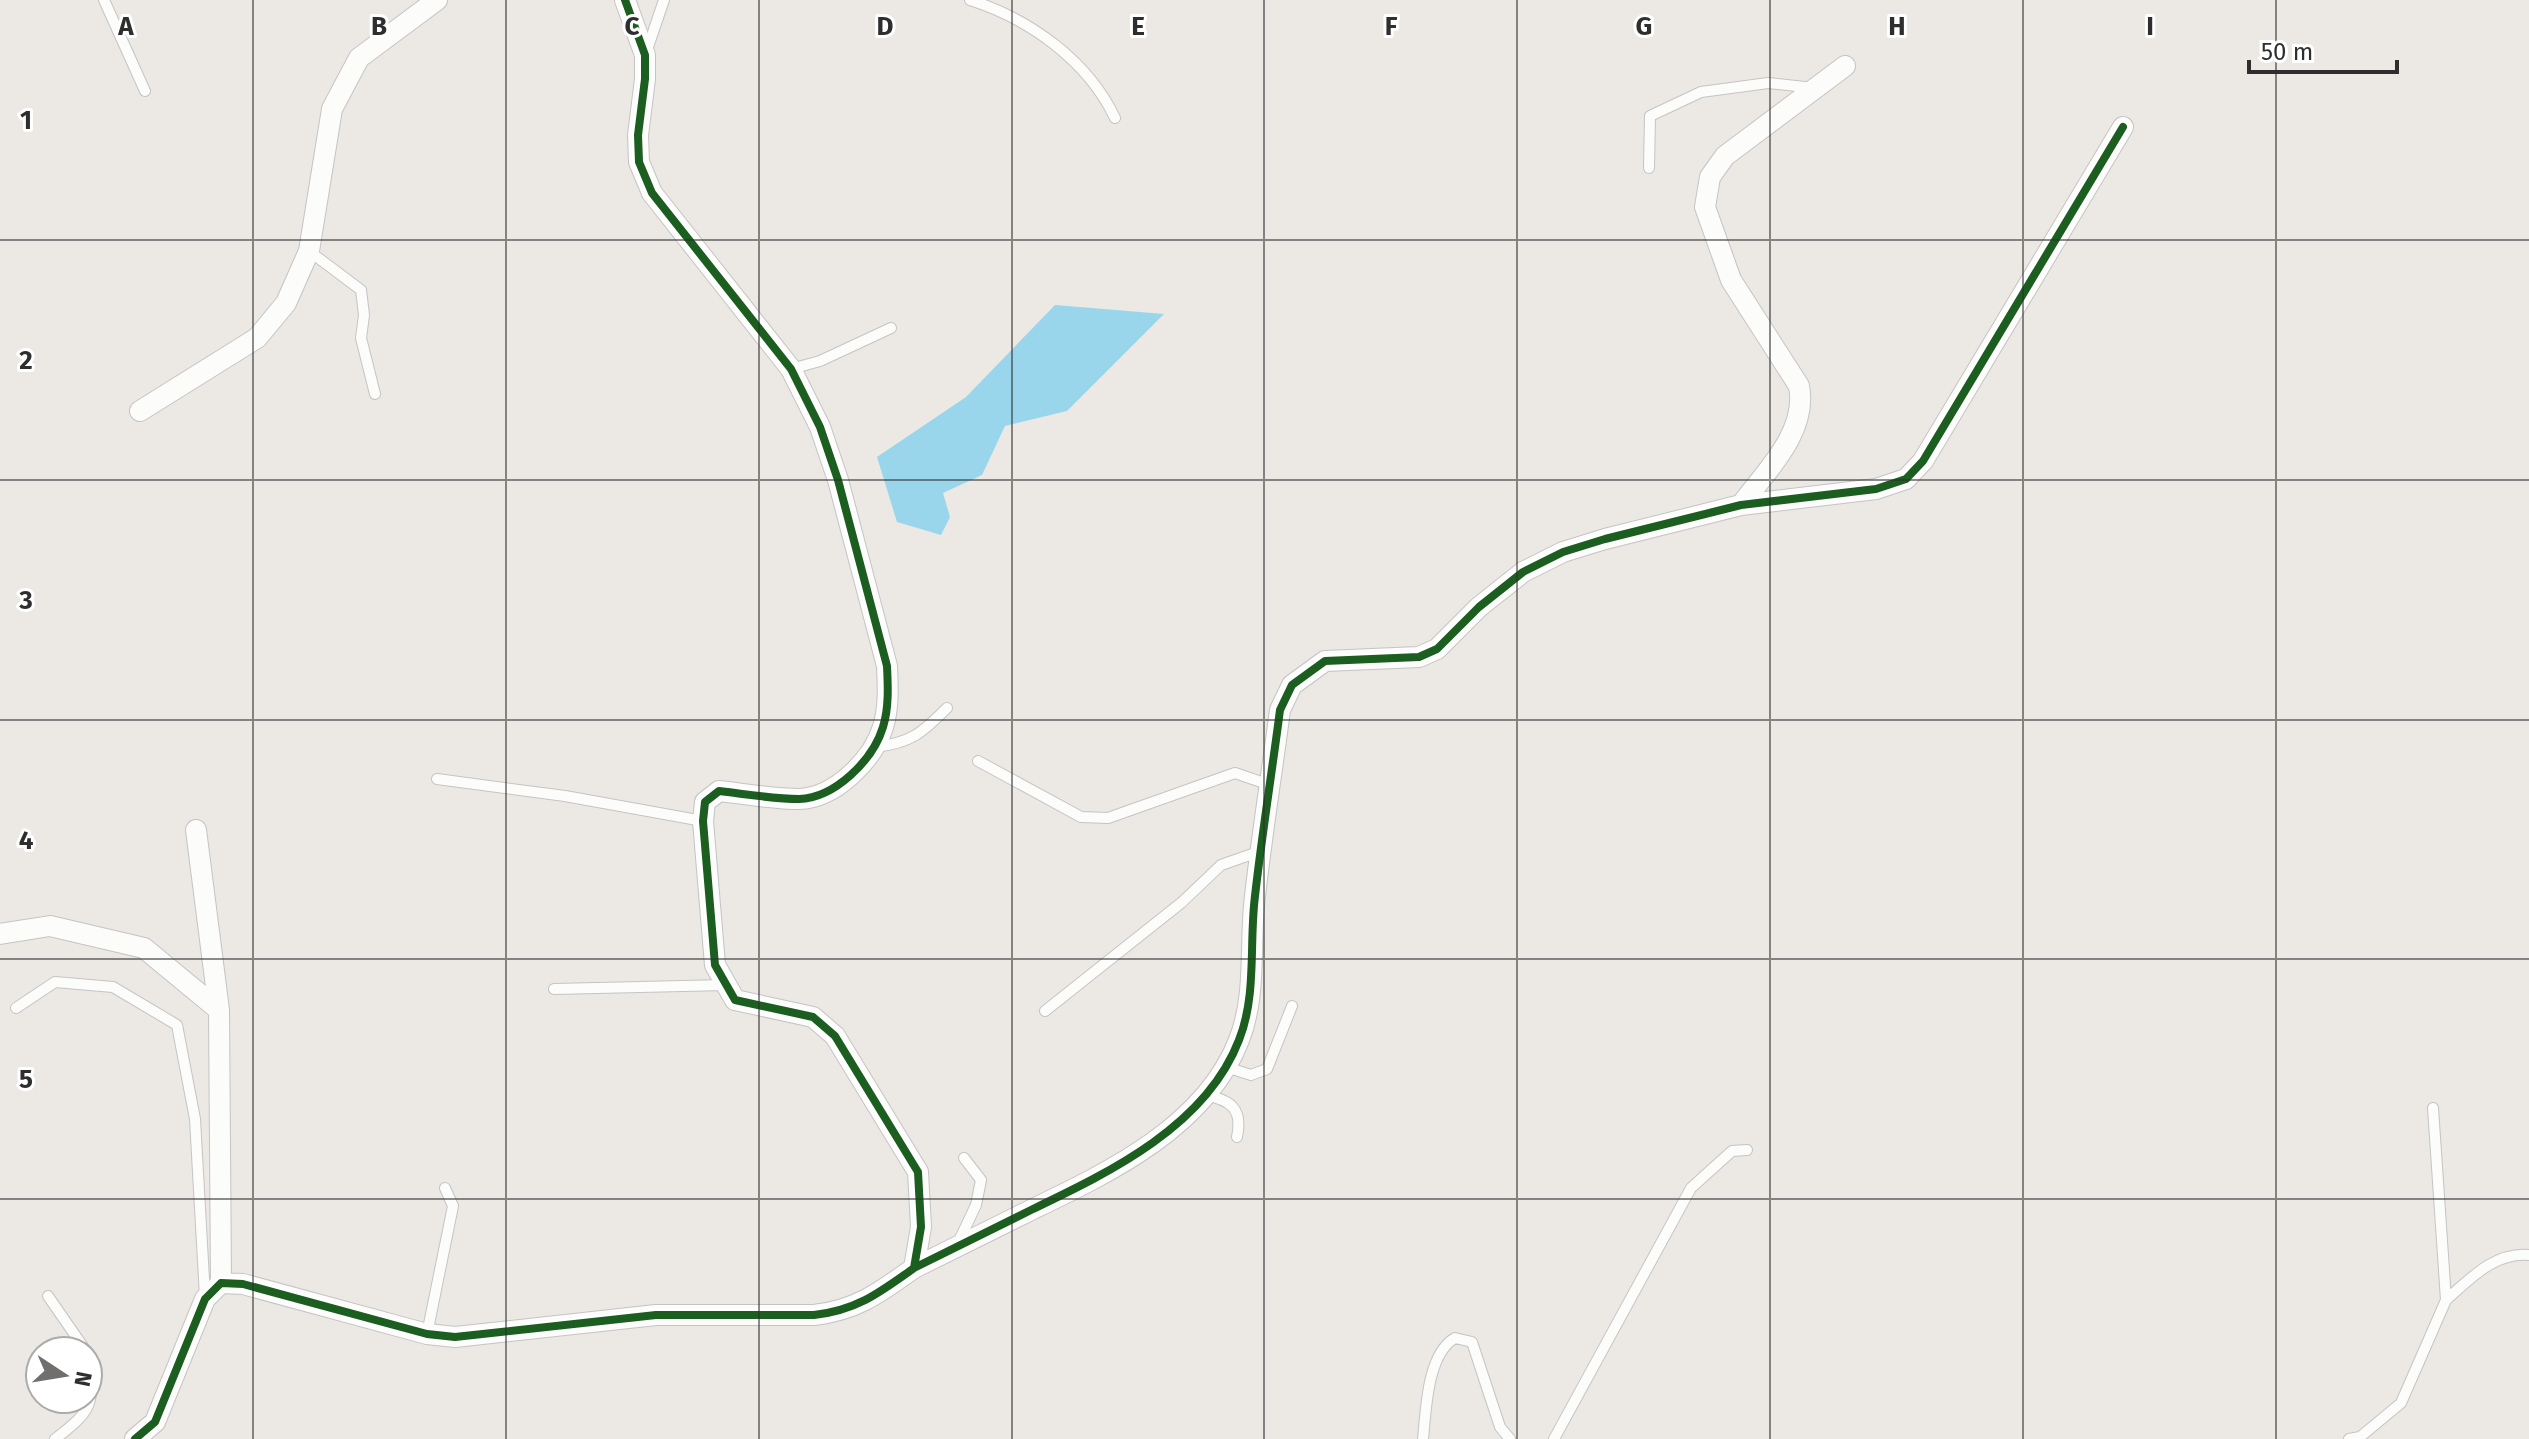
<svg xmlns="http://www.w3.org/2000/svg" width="2529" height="1439" viewBox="0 0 2529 1439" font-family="'Fira Sans',sans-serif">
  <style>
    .water { fill: #99d6ec }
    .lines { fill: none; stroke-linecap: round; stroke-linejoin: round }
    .service-casing { stroke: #c5c4c5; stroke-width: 12 }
    .minor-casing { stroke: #c5c4c5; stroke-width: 22 }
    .service { stroke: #fcfcfb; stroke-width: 10 }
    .minor { stroke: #fcfcfb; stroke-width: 20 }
    .cycleway-casing { stroke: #fff; stroke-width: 13 }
    .cycleway { stroke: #1b5e20; stroke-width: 8 }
    .grid { fill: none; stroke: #2e2e2e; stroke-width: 2; stroke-opacity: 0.55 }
    .grid-label { font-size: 26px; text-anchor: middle; font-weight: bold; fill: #2e2e2e; stroke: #fff; stroke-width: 6; stroke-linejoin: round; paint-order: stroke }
  </style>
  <rect width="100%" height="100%" fill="#ece8e4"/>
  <!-- water -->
  <path class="water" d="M 1055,305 L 1164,314 L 1067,411 L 1005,426 L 982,475 L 943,493 L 950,517 L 941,535 L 897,522 L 877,457 L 966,397 Z"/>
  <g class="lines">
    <!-- service casing -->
    <g class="service-casing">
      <path id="service" d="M 104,0 L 145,91
        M 970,0 C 1030,19 1088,61 1115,118
        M 646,53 L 664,0
        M 1649,168 L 1650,116 L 1701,92 L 1768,83 L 1814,88
        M 309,251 L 361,290 L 364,315 L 361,338 L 375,394
        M 791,369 L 820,361 L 891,328
        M 875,747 C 911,743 922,733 947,708
        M 978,761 L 1081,817 L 1108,818 L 1235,773 L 1270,785
        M 437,779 L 565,796 L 703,821
        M 554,989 L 726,985
        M 16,1008 L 55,982 L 113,987 L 177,1025 L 195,1119 L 205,1297
        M 1045,1011 L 1181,903 L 1221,865 L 1261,851
        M 1226,1067 L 1251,1075 L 1267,1069 L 1292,1006
        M 1205,1095 C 1231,1100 1243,1109 1237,1137
        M 957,1245 L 976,1205 L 981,1180 L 964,1158
        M 48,1296 L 86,1351
        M 2446,1300 C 2470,1279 2494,1252 2529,1255
        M 427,1334 L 453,1206 L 445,1188
        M 55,1439 C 93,1410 95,1404 88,1356
        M 1423,1439 C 1426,1410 1427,1354 1455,1338 L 1472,1342 L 1500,1427 L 1510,1439
        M 1554,1439 L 1691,1188 L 1732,1151 L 1747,1150
        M 2349,1439 L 2360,1437 L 2401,1403 L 2446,1300 L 2433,1108"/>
    </g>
    <!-- minor casing -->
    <g class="minor-casing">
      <path id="minor" d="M 140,411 L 257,338 L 286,303 L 309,251 L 332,109 L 359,58 L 437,0
        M 1741,505 C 1766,471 1808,432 1799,386 L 1731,280 L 1705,207 L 1710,177 L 1725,156 L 1845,66
        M 196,830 L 219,1010 L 221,1283
        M 0,934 L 50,926 L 144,948 L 219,1010
        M 914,1268 C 953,1249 993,1229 1033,1209 C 1110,1172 1206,1126 1239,1040 C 1257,995 1249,943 1255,896 C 1262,834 1272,772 1280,710 L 1292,685 L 1325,661 L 1419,657 L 1437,649 L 1479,607 L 1523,572 L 1563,552 L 1605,539 L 1741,505 L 1876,489 L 1906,479 L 1923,461 L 2123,127
        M 135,1439 L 155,1422 L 205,1299 L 221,1283 L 243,1284 L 427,1334 L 455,1337 L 656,1315 L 814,1315 C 857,1310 879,1293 914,1268 L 921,1227 L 918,1172 L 835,1036 L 813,1017 L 735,1000 L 715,965 L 703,821 L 705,802 L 719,791 C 745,794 773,799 799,799 C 835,798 873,760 883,727 C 889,708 888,686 887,666 L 838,480 L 820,427 L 791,369 L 652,193 L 639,162 L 638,135 L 645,79 L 645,55 L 625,0"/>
    </g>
    <!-- service -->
    <use href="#service" class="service"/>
    <!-- minor -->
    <use href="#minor" class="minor"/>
    <!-- cycleway casing -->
    <g class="cycleway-casing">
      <path id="cycleway" d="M 914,1268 C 953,1249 993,1229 1033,1209 C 1110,1172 1206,1126 1239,1040 C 1257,995 1249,943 1255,896 C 1262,834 1272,772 1280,710 L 1292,685 L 1325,661 L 1419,657 L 1437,649 L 1479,607 L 1523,572 L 1563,552 L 1605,539 L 1741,505 L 1876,489 L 1906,479 L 1923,461 L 2123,127
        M 135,1439 L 155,1422 L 205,1299 L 221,1283 L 243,1284 L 427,1334 L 455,1337 L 656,1315 L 814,1315 C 857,1310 879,1293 914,1268 L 921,1227 L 918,1172 L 835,1036 L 813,1017 L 735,1000 L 715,965 L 703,821 L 705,802 L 719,791 C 745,794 773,799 799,799 C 835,798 873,760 883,727 C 889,708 888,686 887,666 L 838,480 L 820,427 L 791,369 L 652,193 L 639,162 L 638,135 L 645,79 L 645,55 L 625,0"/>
    </g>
    <!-- cycleway -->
    <use href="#cycleway" class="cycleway"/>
  </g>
  <!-- grid -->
  <path class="grid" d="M 253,0 L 253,1439M 506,0 L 506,1439M 759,0 L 759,1439M 1012,0 L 1012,1439M 1264,0 L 1264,1439M 1517,0 L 1517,1439M 1770,0 L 1770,1439M 2023,0 L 2023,1439M 2276,0 L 2276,1439M 0,240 L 2529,240M 0,480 L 2529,480M 0,720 L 2529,720M 0,959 L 2529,959M 0,1199 L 2529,1199"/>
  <g class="grid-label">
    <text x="126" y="35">A</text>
    <text x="379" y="35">B</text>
    <text x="632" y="35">C</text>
    <text x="885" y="35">D</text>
    <text x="1138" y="35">E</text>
    <text x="1391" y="35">F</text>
    <text x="1644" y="35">G</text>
    <text x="1897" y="35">H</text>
    <text x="2150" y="35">I</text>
    <text x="26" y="129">1</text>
    <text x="26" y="369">2</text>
    <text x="26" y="609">3</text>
    <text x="26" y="849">4</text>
    <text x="26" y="1088">5</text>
  </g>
  <!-- north arrow -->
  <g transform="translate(64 1375) rotate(102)"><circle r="38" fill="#ffffff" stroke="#ababab" stroke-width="2"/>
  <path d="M0-6L14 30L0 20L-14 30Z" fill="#706f6e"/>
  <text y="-12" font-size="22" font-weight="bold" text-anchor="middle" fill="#2e2e2e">N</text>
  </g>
  <!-- scale -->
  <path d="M2249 60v12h148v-12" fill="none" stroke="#2e2e2e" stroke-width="4"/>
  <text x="2261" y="60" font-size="24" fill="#2e2e2e" stroke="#ffffff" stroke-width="6" paint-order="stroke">50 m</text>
</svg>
